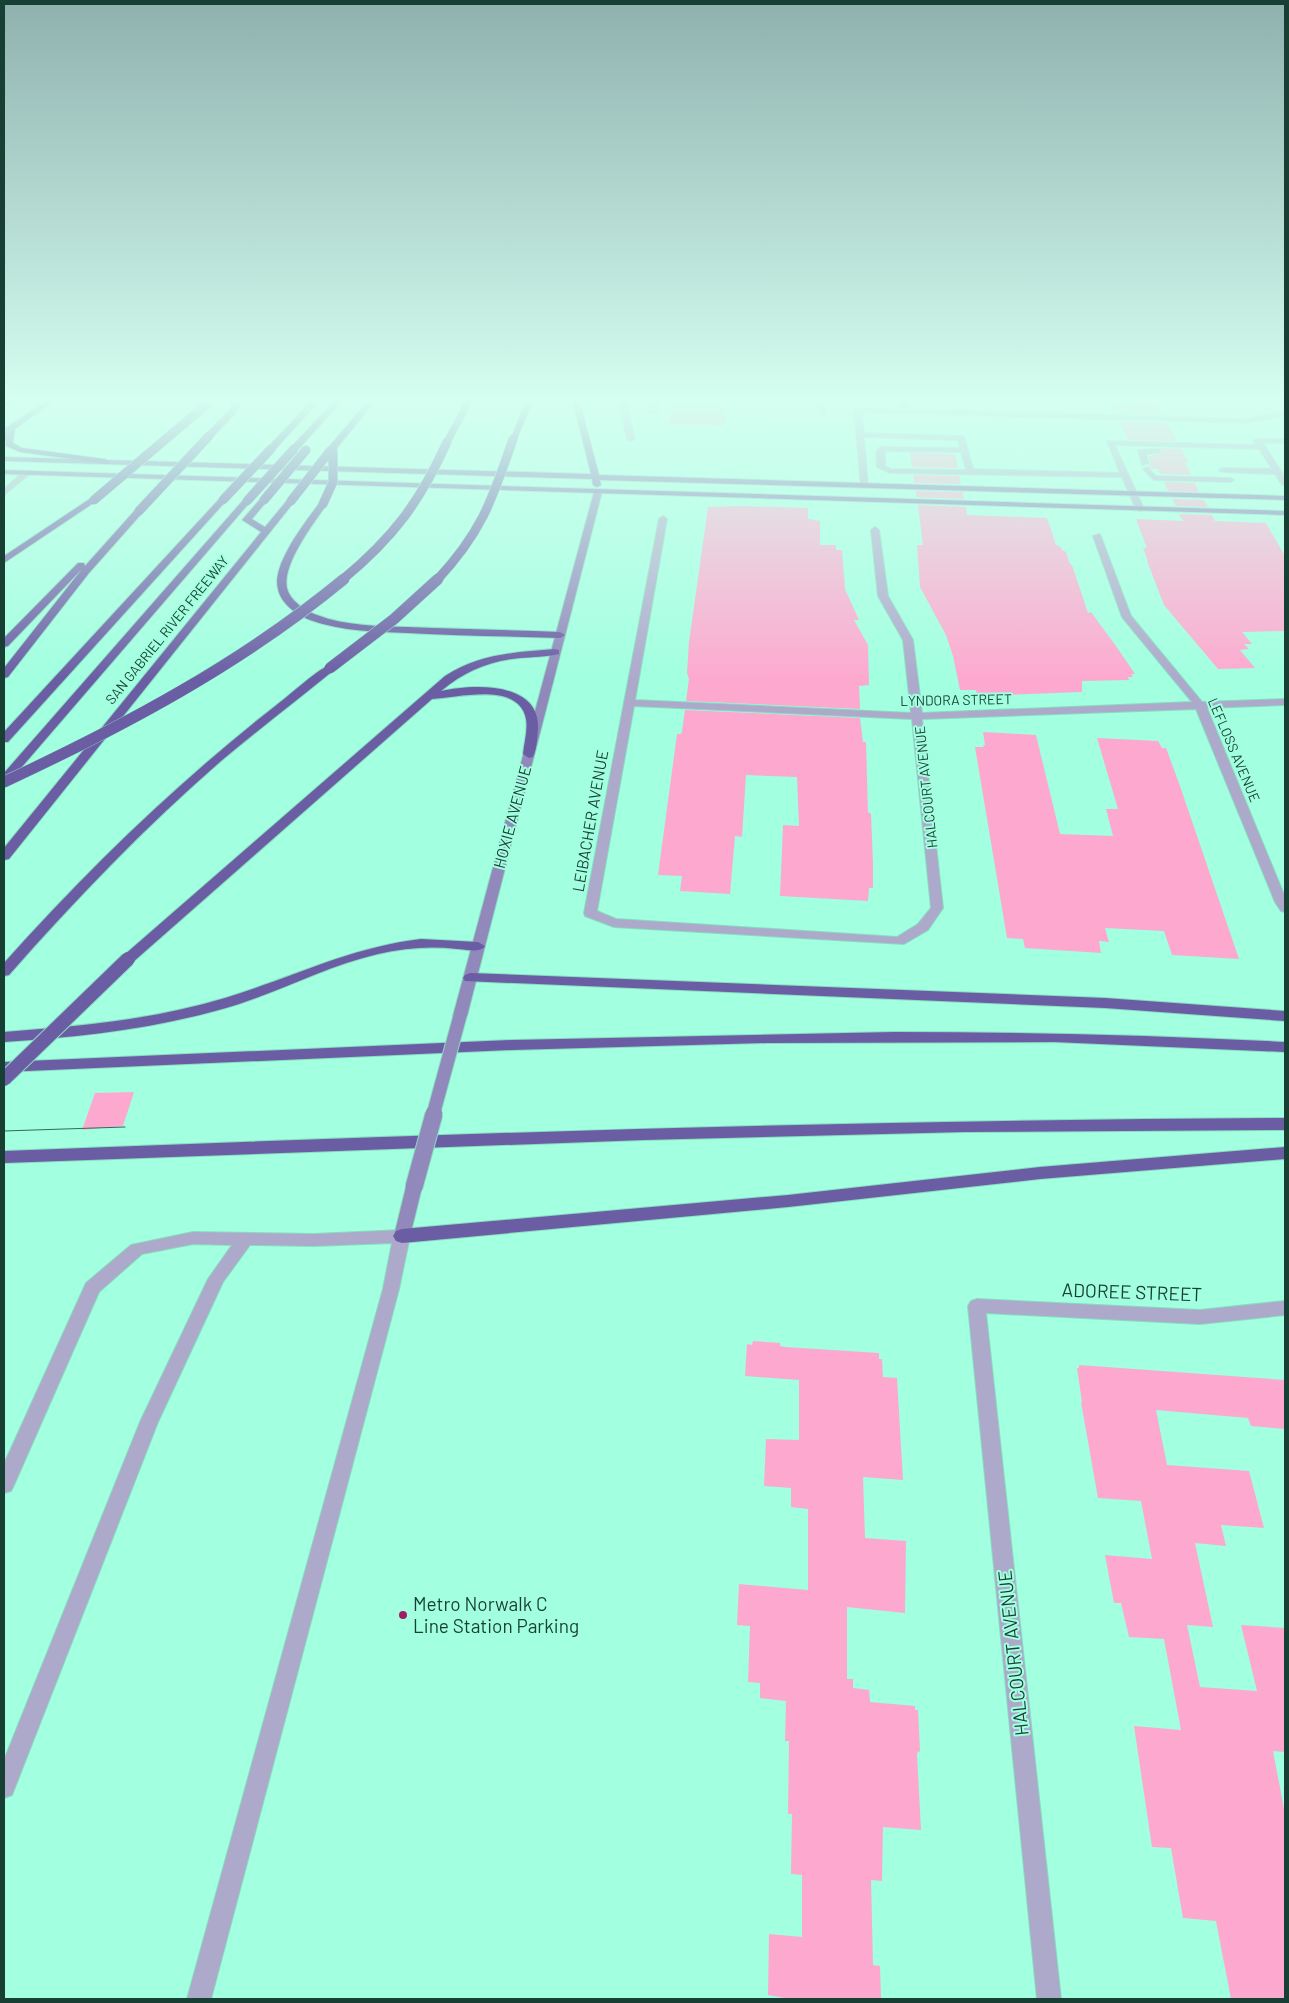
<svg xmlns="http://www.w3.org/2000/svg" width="1289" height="2003" viewBox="0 0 1289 2003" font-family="Barlow,sans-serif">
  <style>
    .building { fill: #fda9cf }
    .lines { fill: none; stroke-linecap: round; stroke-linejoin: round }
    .service-casing { stroke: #89dcc1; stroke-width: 2 }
    .minor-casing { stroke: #89dcc1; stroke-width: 2 }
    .secondary-casing { stroke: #89dcc1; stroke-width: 2 }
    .primary-casing { stroke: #89dcc1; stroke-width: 2 }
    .motorway-casing { stroke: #89dcc1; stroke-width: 2 }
    .service { fill: #ada9cb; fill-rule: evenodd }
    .minor { fill: #ada9cb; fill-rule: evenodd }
    .secondary { fill: #9189bb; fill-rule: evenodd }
    .primary { fill: #7c72af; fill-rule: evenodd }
    .motorway { fill: #6b5da4; fill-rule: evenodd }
    .tram { stroke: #366959; stroke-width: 1 }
    .secondary-bridge-far1-casing { stroke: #89dcc1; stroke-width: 15; stroke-linecap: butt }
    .secondary-bridge-casing { stroke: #89dcc1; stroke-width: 19; stroke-linecap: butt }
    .motorway-bridge-far2-casing { stroke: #89dcc1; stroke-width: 10; stroke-linecap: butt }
    .motorway-bridge-far1-casing { stroke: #89dcc1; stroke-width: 12; stroke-linecap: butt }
    .motorway-bridge-casing { stroke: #89dcc1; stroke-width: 16; stroke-linecap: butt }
    .secondary-bridge-far1 { stroke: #9189bb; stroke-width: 13 }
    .secondary-bridge { stroke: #9189bb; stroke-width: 17 }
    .motorway-bridge-far2 { stroke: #6b5da4; stroke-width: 9 }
    .motorway-bridge-far1 { stroke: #6b5da4; stroke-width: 11 }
    .motorway-bridge { stroke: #6b5da4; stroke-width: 14 }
    .poi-dot { fill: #a01b69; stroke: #a2ffe0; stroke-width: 2 }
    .labels { text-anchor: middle; stroke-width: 4; stroke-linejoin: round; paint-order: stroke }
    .far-street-label { font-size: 14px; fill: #183f33; stroke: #a2ffe0 }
    .street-label { font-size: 16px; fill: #183f33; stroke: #a2ffe0 }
    .near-street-label { font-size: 19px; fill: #183f33; stroke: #a2ffe0 }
    .near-poi-label { font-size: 19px; fill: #183f33; stroke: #a2ffe0; text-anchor: start }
  </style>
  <rect width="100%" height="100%" fill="#a2ffe0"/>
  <!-- building -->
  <path class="building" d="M 674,399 L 727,399 L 724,426 L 668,424 Z
    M 1108,399 L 1154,399 L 1163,415 L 1115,413 Z
    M 1119,421 L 1167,423 L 1177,441 L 1128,440 Z
    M 1162,448 L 1181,449 L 1189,463 L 1185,462 L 1191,475 L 1160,474 L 1158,469 L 1151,469 L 1148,465 L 1151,464 L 1149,456 L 1161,454 Z
    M 910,453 L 955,454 L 958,468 L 912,467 Z
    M 913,475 L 959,476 L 961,484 L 914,483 Z
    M 1164,482 L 1195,483 L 1199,492 L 1168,491 Z
    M 916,491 L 963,492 L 964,499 L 916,497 Z
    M 1172,499 L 1204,500 L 1208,507 L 1176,506 Z
    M 918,505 L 966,507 L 967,515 L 1047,518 L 1056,545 L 1060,546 L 1062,550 L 1066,552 L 1070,564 L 1072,565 L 1088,613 L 1091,612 L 1116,646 L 1135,674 L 1131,674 L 1133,677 L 1128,677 L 1129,680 L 1082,681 L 1082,692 L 977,696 L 976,690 L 960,690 L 953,656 L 946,635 L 920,587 L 917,545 L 923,545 Z
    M 744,506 L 808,508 L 808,519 L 820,521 L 820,545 L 836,545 L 836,550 L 842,550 L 845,589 L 859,620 L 854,620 L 868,645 L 869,685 L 859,686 L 860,709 L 686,701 L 689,679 L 687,673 L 689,642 L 708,507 Z
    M 1179,514 L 1212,515 L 1215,521 L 1266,523 L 1285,556 L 1285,631 L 1242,632 L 1252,644 L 1244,644 L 1249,649 L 1240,650 L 1255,668 L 1218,669 L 1164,605 L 1147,561 L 1148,561 L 1143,548 L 1147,548 L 1136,519 L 1183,521 Z
    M 685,710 L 860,718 L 863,742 L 866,742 L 868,812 L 871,814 L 873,863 L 873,888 L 869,888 L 868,901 L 780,896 L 783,825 L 799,826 L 797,777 L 746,775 L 742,837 L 735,836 L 730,894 L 680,891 L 682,876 L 658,875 L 677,734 L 681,734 L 682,731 Z
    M 983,732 L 1036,735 L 1060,834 L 1113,836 L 1106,809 L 1118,809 L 1097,738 L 1158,741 L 1162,748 L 1166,748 L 1180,786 L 1239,959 L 1172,955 L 1164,931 L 1105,928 L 1109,942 L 1099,941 L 1101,953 L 1025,948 L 1023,939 L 1007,938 L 975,747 L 984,747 L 983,745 L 985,745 Z
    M 134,1092 L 123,1126 L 82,1130 L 95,1093 Z
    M 753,1341 L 780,1343 L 780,1346 L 785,1347 L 879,1353 L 879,1359 L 882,1359 L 883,1377 L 897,1378 L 903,1480 L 863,1477 L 865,1538 L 906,1541 L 905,1613 L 847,1607 L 847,1679 L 853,1679 L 853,1688 L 869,1690 L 870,1702 L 915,1706 L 915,1710 L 918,1710 L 920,1752 L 918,1751 L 917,1755 L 921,1830 L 883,1827 L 882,1881 L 871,1880 L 873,1965 L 880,1966 L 881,1999 L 790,1999 L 768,1995 L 769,1934 L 802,1937 L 802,1875 L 791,1874 L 792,1814 L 788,1814 L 789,1741 L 785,1741 L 786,1701 L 760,1698 L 760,1683 L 748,1682 L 750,1626 L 737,1625 L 739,1584 L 808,1590 L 808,1509 L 791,1507 L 791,1488 L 764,1486 L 766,1439 L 799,1440 L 799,1380 L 745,1376 L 747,1344 L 752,1345 Z
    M 1079,1365 L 1285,1380 L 1285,1429 L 1251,1426 L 1248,1418 L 1156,1410 L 1167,1465 L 1249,1471 L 1264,1528 L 1221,1525 L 1226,1546 L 1195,1543 L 1213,1627 L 1187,1625 L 1200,1687 L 1257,1691 L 1241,1625 L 1285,1628 L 1285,1752 L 1273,1751 L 1285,1814 L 1285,1999 L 1231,1999 L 1216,1921 L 1183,1918 L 1171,1848 L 1152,1847 L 1134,1726 L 1181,1730 L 1164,1639 L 1129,1637 L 1121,1603 L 1114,1603 L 1105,1555 L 1152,1559 L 1141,1501 L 1098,1498 L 1081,1402 L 1082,1402 L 1077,1368 L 1079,1368 Z"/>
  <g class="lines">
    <!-- service casing -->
    <g class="service-casing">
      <path id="service" d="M 625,399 L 633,399 L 627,405 L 635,439 L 631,441 L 627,439 L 619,405 Z
        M 651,399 L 659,399 L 657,412 L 653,414 L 649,412 Z
        M 818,399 L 826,399 L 825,415 L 818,413 Z
        M 900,399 L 906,399 L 908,409 L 1244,419 L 1285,412 L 1285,416 L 1244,423 L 862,412 L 864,433 L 964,436 L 973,469 L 1120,473 L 1107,441 L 1257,445 L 1253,441 L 1257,439 L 1285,439 L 1285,443 L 1263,443 L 1285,477 L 1285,485 L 1282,485 L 1275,474 L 1223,472 L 1219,470 L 1223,468 L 1272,469 L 1259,449 L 1115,445 L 1144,509 L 1140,511 L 1136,509 L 1122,477 L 890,473 L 877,467 L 876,452 L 880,447 L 960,448 L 958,440 L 864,437 L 868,485 L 861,487 L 854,410 L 858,408 L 901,409 ZM 885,451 L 961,452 L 966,470 L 891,469 L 885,466 Z
        M 1160,449 L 1160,453 L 1146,454 L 1149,463 L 1142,465 L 1138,450 Z
        M 1147,467 L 1156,476 L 1230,478 L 1234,480 L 1230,482 L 1154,480 L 1143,469 Z
        M 402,1230 L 408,1232 L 410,1236 L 399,1289 L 211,1999 L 187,1999 L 383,1289 L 392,1243 L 314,1246 L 250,1245 L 223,1282 L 158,1422 L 12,1795 L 4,1798 L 4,1760 L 140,1422 L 208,1279 L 232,1245 L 193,1244 L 142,1254 L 99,1292 L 14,1485 L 11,1491 L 4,1493 L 4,1464 L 86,1283 L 131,1245 L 193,1232 L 314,1234 Z"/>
    </g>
    <!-- minor casing -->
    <g class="minor-casing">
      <path id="minor" d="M 24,471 L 31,473 L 4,495 L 4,489 Z
        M 663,516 L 667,519 L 635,700 L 911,713 L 903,640 L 878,596 L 871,530 L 875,527 L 879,530 L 888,596 L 913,640 L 922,713 L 1192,702 L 1122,617 L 1093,536 L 1100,534 L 1131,616 L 1202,702 L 1285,699 L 1285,705 L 1207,708 L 1285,897 L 1285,912 L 1281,911 L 1275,902 L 1196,709 L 922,719 L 943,908 L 928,930 L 904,944 L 614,927 L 585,916 L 584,913 L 659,519 ZM 634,706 L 912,719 L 931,908 L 918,924 L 897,937 L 616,919 L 597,911 Z
        M 977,1299 L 1200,1310 L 1285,1301 L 1285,1315 L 1200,1324 L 986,1313 L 1061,1999 L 1037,1999 L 968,1306 L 971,1301 Z"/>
    </g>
    <!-- secondary casing -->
    <g class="secondary-casing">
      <path id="secondary" d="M 598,490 L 602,492 L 467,1016 L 465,1019 L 455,1019 L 453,1016 L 594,492 Z
        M 414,1181 L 420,1183 L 422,1187 L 410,1236 L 408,1240 L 402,1242 L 396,1240 L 394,1236 L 406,1187 L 408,1183 Z"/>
    </g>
    <!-- primary casing -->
    <g class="primary-casing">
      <path id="primary" d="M 572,399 L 579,399 L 599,475 L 1285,496 L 1285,500 L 600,480 L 601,485 L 597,487 L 593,485 L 592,479 L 4,461 L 4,457 L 591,474 Z
        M 4,470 L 1285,511 L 1285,515 L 4,474 Z"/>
    </g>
    <!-- motorway casing -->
    <g class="motorway-casing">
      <path id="motorway" d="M 10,399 L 19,399 L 4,408 L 4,403 Z
        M 49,399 L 57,399 L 15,429 L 13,443 L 22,448 L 105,459 L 109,462 L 108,464 L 20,452 L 6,446 L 4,429 Z
        M 229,399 L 237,399 L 240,403 L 237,412 L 212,438 L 206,438 L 206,434 L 230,409 L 232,403 Z
        M 313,399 L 321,399 L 274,451 L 268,451 L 268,447 Z
        M 336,399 L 344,399 L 297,451 L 291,451 L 291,447 Z
        M 369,399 L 377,399 L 333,453 L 327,453 L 327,449 Z
        M 466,399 L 474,399 L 451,442 L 444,444 L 443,442 Z
        M 526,399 L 534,399 L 517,439 L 510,441 Z
        M 91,498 L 98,500 L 4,563 L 4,556 Z
        M 220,498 L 227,500 L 8,742 L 4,742 L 4,732 Z
        M 261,498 L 268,500 L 252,519 L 265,527 L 288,499 L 295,501 L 9,859 L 4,860 L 4,848 L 261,532 L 242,520 Z
        M 244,499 L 251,501 L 8,783 L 4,784 L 4,773 Z
        M 323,501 L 327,504 C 314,523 282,564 287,588 C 290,601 306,611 317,615 C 346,626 378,626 408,627 C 458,629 509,630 560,632 L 565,635 L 560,638 C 509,636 458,636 408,633 C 375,632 341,631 310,620 C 297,615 281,604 278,589 C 271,565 306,521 320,502 Z
        M 136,509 L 144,511 L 89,573 L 8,677 L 4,678 L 4,668 L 82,569 L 8,646 L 4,647 L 4,638 L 78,563 L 84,563 L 85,566 Z
        M 555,649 L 559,650 L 559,654 C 546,657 532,657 520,658 C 489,661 465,671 441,691 C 473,684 541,681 538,730 C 537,738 537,749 533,757 L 529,758 L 523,754 C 524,743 528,730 526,719 C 519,681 457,698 432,699 L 133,962 L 123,962 L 121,959 L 123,956 L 445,676 C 479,654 516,652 555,649 Z
        M 330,665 L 335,668 L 334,670 C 296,701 258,730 221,761 C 145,827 75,900 9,975 L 4,976 L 4,963 C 88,869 179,781 279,703 C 290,695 319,668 330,665 Z
        M 421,939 L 478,942 L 485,946 C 480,954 465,949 457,949 C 430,946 404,948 378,954 C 330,965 285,989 239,1004 C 162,1028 84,1037 4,1042 L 4,1032 C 79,1026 152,1020 225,998 C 291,978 351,947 421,939 Z
        M 470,973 L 1105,998 L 1285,1011 L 1285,1021 L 1105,1008 L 465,981 L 463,978 L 465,975 Z
        M 894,1032 C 1025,1032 1155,1035 1285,1042 L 1285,1052 L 1054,1042 L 767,1043 L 512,1050 L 4,1072 L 4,1062 L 512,1040 Z
        M 1285,1118 L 1285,1130 L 965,1132 L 644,1140 L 4,1163 L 4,1151 C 431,1134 858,1120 1285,1118 Z
        M 1285,1147 L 1285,1159 L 1040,1179 L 788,1207 L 402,1243 L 396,1241 L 393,1236 L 396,1231 L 402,1229 L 788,1195 L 1040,1167 Z"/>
    </g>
    <!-- service -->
    <use href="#service" class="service"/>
    <!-- minor -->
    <use href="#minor" class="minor"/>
    <!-- secondary -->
    <use href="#secondary" class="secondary"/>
    <!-- primary -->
    <use href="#primary" class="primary"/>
    <!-- motorway -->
    <use href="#motorway" class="motorway"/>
    <!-- tram -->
    <path class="tram" d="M 4,1131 L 125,1127"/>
    <!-- secondary-bridge-far1 casing -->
    <g class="secondary-bridge-far1-casing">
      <path id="secondary-bridge-far1" d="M 433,1115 L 460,1016"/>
    </g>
    <!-- secondary-bridge casing -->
    <g class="secondary-bridge-casing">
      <path id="secondary-bridge" d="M 414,1187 L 434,1114"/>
    </g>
    <!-- motorway-bridge-far2 casing -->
    <g class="motorway-bridge-far2-casing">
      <path id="motorway-bridge-far2" d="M 94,500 L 213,399
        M 223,500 L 271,449
        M 264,500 L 306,450
        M 247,501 L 294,449
        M 291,501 L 330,451
        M 323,504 L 333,482 L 333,451
        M 139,511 L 209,436
        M 342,580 C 393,538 420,502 447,442
        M 437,580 C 482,532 492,500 513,439"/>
    </g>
    <!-- motorway-bridge-far1 casing -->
    <g class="motorway-bridge-far1-casing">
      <path id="motorway-bridge-far1" d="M 330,668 L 394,619 L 438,579
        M 4,782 C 124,726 241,664 344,579"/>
    </g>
    <!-- motorway-bridge casing -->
    <g class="motorway-bridge-casing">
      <path id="motorway-bridge" d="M 4,1079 L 128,959"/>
    </g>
    <!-- secondary-bridge-far1 -->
    <use href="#secondary-bridge-far1" class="secondary-bridge-far1"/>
    <!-- secondary-bridge -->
    <use href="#secondary-bridge" class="secondary-bridge"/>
    <!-- motorway-bridge-far2 -->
    <use href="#motorway-bridge-far2" class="motorway-bridge-far2"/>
    <!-- motorway-bridge-far1 -->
    <use href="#motorway-bridge-far1" class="motorway-bridge-far1"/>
    <!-- motorway-bridge -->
    <use href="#motorway-bridge" class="motorway-bridge"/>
  </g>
  <!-- sky -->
  <linearGradient id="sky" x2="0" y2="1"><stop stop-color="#8fb1ae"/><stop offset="0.59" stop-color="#d5fff1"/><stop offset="1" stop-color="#d5fff1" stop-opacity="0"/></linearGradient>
  <rect width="1289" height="679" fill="url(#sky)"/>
  <!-- markers -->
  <circle class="poi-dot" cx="403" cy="1615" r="5"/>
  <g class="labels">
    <!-- far-street labels -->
    <g class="far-street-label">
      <text transform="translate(167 630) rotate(-51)" y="5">SAN GABRIEL RIVER FREEWAY</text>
      <text transform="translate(956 700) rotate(-1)" y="5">LYNDORA STREET</text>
      <text transform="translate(1234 750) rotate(67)" y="5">LEFLOSS AVENUE</text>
      <text transform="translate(926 787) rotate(-96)" y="5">HALCOURT AVENUE</text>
    </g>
    <!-- street labels -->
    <g class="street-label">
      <text transform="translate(512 817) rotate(-75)" y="6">HOXIE AVENUE</text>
      <text transform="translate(590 821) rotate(-80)" y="6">LEIBACHER AVENUE</text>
    </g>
    <!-- near-street labels -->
    <g class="near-street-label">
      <text transform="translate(1132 1292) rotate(2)" y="7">ADOREE STREET</text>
      <text transform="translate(1013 1653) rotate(-96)" y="7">HALCOURT AVENUE</text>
    </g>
    <!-- near-poi labels -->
    <g class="near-poi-label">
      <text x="413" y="1611">Metro Norwalk C<tspan x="413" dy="22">Line Station Parking</tspan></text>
    </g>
  </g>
  <!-- border -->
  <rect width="1289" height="2003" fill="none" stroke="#183f33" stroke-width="10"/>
</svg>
